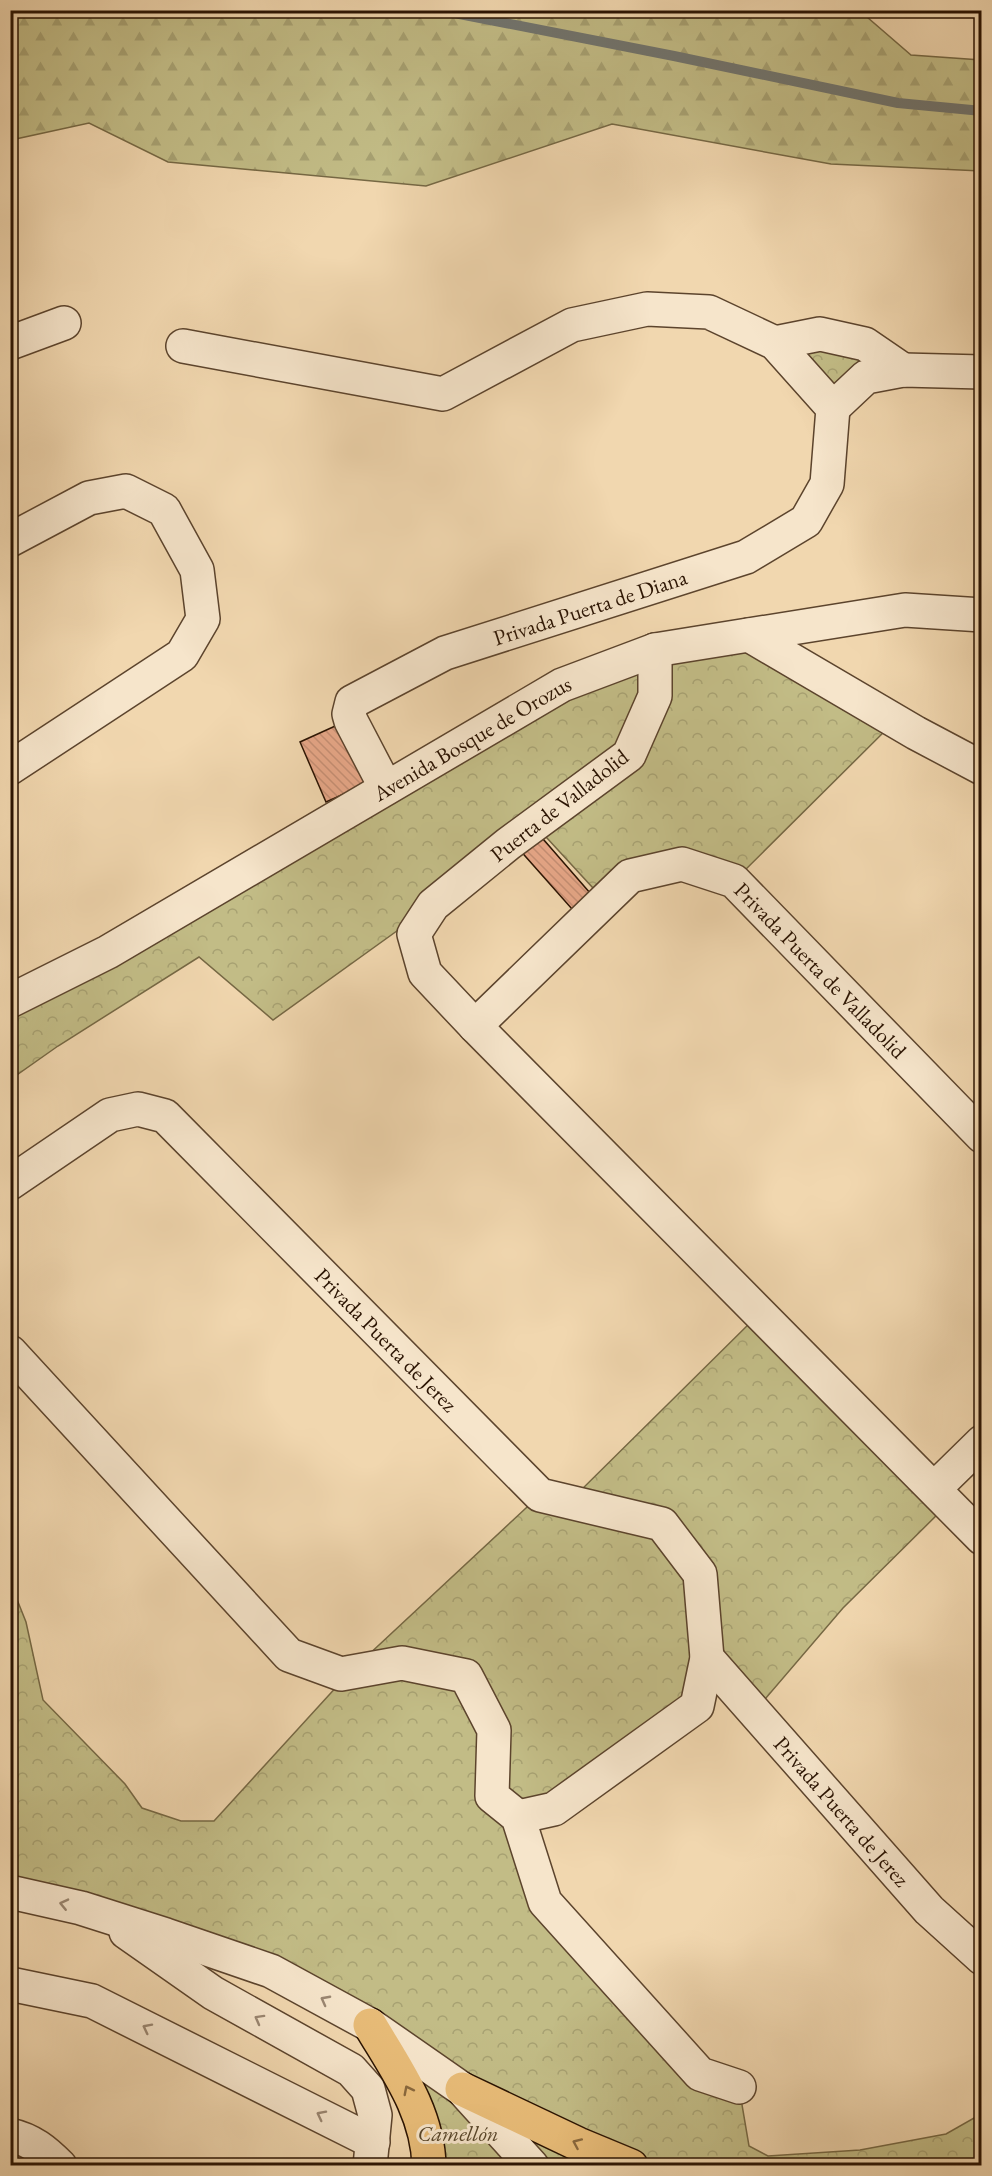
<svg xmlns="http://www.w3.org/2000/svg" width="992" height="2176" viewBox="0 0 992 2176" font-family="'EB Garamond',serif">
  <style>
    .forest { fill: url(#forest-firs); stroke: #766844; stroke-width: 1.5 }
    .park { fill: url(#park-crowns); stroke: #766844; stroke-width: 1.5 }
    .lines { fill: none; stroke-linecap: round; stroke-linejoin: round }
    .stream { stroke: #71756f; stroke-width: 10 }
    .building { fill: url(#building-back-hatch); stroke: #2a1302; stroke-width: 1.5 }
    .minor-casing { stroke: #5c442d; stroke-width: 36 }
    .major-casing { stroke: #2a1302; stroke-width: 36 }
    .minor { stroke: #f6e5cb; stroke-width: 33 }
    .major { stroke: #e8bc78; stroke-width: 33 }
    .oneway { stroke: #9a8671 }
    .oneway2 { stroke: #89683d }
    .labels { text-anchor: middle; stroke-width: 6; stroke-linejoin: round; paint-order: stroke }
    .street-label { font-size: 22px; fill: #2a1302; stroke: #f6e5cb }
    .park-label { font-size: 22px; font-style: italic; fill: #58462a; stroke: #f6e5cb }
  </style>
  <defs>
    <pattern id="forest-firs" width="22" height="20" patternUnits="userSpaceOnUse" patternTransform="scale(1.5)"><rect width="22" height="20" fill="#c2bc86"/><path d="M5 1l3.5 6h-7zM16 11l3.5 6h-7z" fill="#a7a172"/></pattern>
    <pattern id="park-crowns" width="20" height="18" patternUnits="userSpaceOnUse" patternTransform="scale(1.5)"><rect width="20" height="18" fill="#c2bc86"/><path d="M2 6a3 3 0 1 1 6 0M12 15a3 3 0 1 1 6 0" fill="none" stroke="#a7a172"/></pattern>
    <pattern id="building-back-hatch" width="6" height="6" patternUnits="userSpaceOnUse" patternTransform="scale(1.5)"><rect width="6" height="6" fill="#e7a788"/><path d="M-1 5l2 2M0 0l6 6M5-1l2 2" fill="none" stroke="#c68f74"/></pattern>
  </defs>
  <rect width="100%" height="100%" fill="#f1d7af"/>
  <filter id="stains"><feTurbulence type="fractalNoise" baseFrequency=".00333" numOctaves="4"/><feColorMatrix values="0 0 0 0 .2 0 0 0 0 .09 0 0 0 0 .02 0 0 0 .5 -.17"/></filter>
  <radialGradient id="worn" r=".72"><stop offset=".6" stop-color="#630" stop-opacity="0"/><stop offset="1" stop-color="#630" stop-opacity=".3"/></radialGradient>
  <!-- forest -->
  <path class="forest" d="M 10,11 L 860,11 L 911,55 L 981,60 L 981,171 L 831,164 L 612,124 L 426,186 L 168,162 L 89,123 L 11,140 Z"/>
  <!-- park -->
  <path class="park" d="M 820,334 L 903,370 L 833,408 L 775,343 Z
    M 749,635 L 895,721 L 734,881 L 682,864 L 605,901 L 535,825 L 433,905 L 273,1020 L 199,957 L 58,1046 L 11,1079 L 11,1016 L 562,685 Z
    M 760,1313 L 948,1504 L 843,1608 L 754,1712 L 708,1659 L 697,1706 L 518,1817 L 545,1902 L 700,2074 L 739,2087 L 749,2146 L 768,2156 L 860,2150 L 946,2134 L 981,2114 L 981,2165 L 429,2165 L 370,2025 L 11,1892 L 10,1582 L 26,1622 L 43,1700 L 125,1784 L 142,1808 L 181,1821 L 214,1821 L 350,1672 L 540,1495 L 569,1502 Z"/>
  <g class="lines">
    <!-- stream -->
    <path class="stream" d="M 439,10 L 674,56 L 898,103 L 982,111"/>
  </g>
  <!-- building -->
  <path class="building" d="M 344,722 L 371,782 L 326,802 L 300,742 Z
    M 537,832 L 590,893 L 572,909 L 518,848 Z"/>
  <g class="lines">
    <!-- minor casing -->
    <g class="minor-casing">
      <g id="minor">
        <path d="M 10,343 L 64,323"/>
        <path d="M 775,343 L 820,334 L 865,344 L 903,370"/>
        <path d="M 183,346 L 443,394 L 572,325 L 647,309 L 709,312 L 775,343 L 833,408 L 827,484 L 806,521 L 746,557 L 445,653 L 352,702 L 349,714 L 351,721 L 386,788"/>
        <path d="M 833,408 L 866,377 L 903,370 L 982,372"/>
        <path d="M 10,540 L 89,498 L 126,491 L 164,510 L 197,570 L 203,619 L 182,655 L 10,768"/>
        <path d="M 749,635 L 916,733 L 982,768"/>
        <path d="M 655,650 L 655,696 L 629,755 L 508,844 L 433,905 L 414,934 L 425,973 L 475,1026 L 982,1538"/>
        <path id="s1" d="M 10,1001 L 108,952 L 562,685 L 655,650 L 905,610 L 982,615"/>
        <path id="s2" d="M 475,1026 L 630,876 L 682,864 L 734,881 L 982,1136"/>
        <path id="s3" d="M 10,1183 L 110,1115 L 138,1109 L 165,1116 L 540,1495 L 662,1524 L 700,1574 L 707,1658 L 697,1706 L 554,1809 L 518,1817"/>
        <path d="M 10,1352 L 289,1655 L 341,1674 L 402,1663 L 466,1676 L 494,1730 L 492,1796 L 518,1817 L 545,1902 L 700,2074 L 739,2087"/>
        <path d="M 934,1489 L 982,1442"/>
        <path id="s4" d="M 707,1658 L 929,1910 L 982,1958"/>
        <path d="M 10,1892 L 81,1908 L 166,1935 L 271,1971 L 370,2025 L 462,2089 L 532,2166"/>
        <path d="M 126,1932 L 213,1993 L 351,2070 L 368,2089 L 375,2115 L 370,2166"/>
        <path d="M 10,1984 L 92,2001 L 373,2142"/>
        <path d="M 10,2135 C 32,2140 45,2151 60,2166"/>
      </g>
    </g>
    <!-- major casing -->
    <g class="major-casing">
      <path id="major" d="M 370,2025 C 396,2069 428,2112 429,2166
        M 462,2089 L 578,2144 L 631,2166"/>
    </g>
    <!-- minor -->
    <use href="#minor" class="minor"/>
    <!-- major -->
    <use href="#major" class="major"/>
  </g>
  <!-- one-way arrows -->
  <defs><path id="oneway-chevron" d="M-2-3.5L2.5 0L-2 3.5" fill="none" stroke-width="1.6" stroke-linecap="round" stroke-linejoin="round" transform="scale(1.5)"/></defs>
  <g class="oneway">
    <use href="#oneway-chevron" transform="translate(64 1904) rotate(-167)"/>
    <use href="#oneway-chevron" transform="translate(325 2000) rotate(-152)"/>
    <use href="#oneway-chevron" transform="translate(259 2019) rotate(-151)"/>
    <use href="#oneway-chevron" transform="translate(147 2028) rotate(-153)"/>
    <use href="#oneway-chevron" transform="translate(321 2115) rotate(-153)"/>
  </g>
  <g class="oneway2">
    <use href="#oneway-chevron" transform="translate(408 2090) rotate(-117)"/>
    <use href="#oneway-chevron" transform="translate(577 2143) rotate(-156)"/>
  </g>
  <g class="labels">
    <!-- street labels -->
    <g class="street-label">
      <text transform="translate(590 607) rotate(-18)" y="8">Privada Puerta de Diana</text>
      <text dy="8" stroke="none"><textPath href="#s1" startOffset="532">Avenida Bosque de Orozus</textPath></text>
      <text transform="translate(559 805) rotate(-38)" y="8">Puerta de Valladolid</text>
      <text dy="8" stroke="none"><textPath href="#s2" startOffset="448">Privada Puerta de Valladolid</textPath></text>
      <text dy="8" stroke="none"><textPath href="#s3" startOffset="492">Privada Puerta de Jerez</textPath></text>
      <text dy="8" stroke="none"><textPath href="#s4" startOffset="204">Privada Puerta de Jerez</textPath></text>
    </g>
    <!-- park labels -->
    <g class="park-label">
      <text x="458" y="2141">Camellón</text>
    </g>
  </g>
  <!-- margin -->
  <rect width="992" height="2176" fill="none" stroke="#f1d7af" stroke-width="36"/>
  <rect x="12" y="12" width="968" height="2152" fill="none" stroke="#2a1302" stroke-width="3"/>
  <rect x="18" y="18" width="956" height="2140" fill="none" stroke="#2a1302" stroke-width="1.5"/>
  <rect width="100%" height="100%" filter="url(#stains)"/>
  <rect width="100%" height="100%" fill="url(#worn)"/>
</svg>
